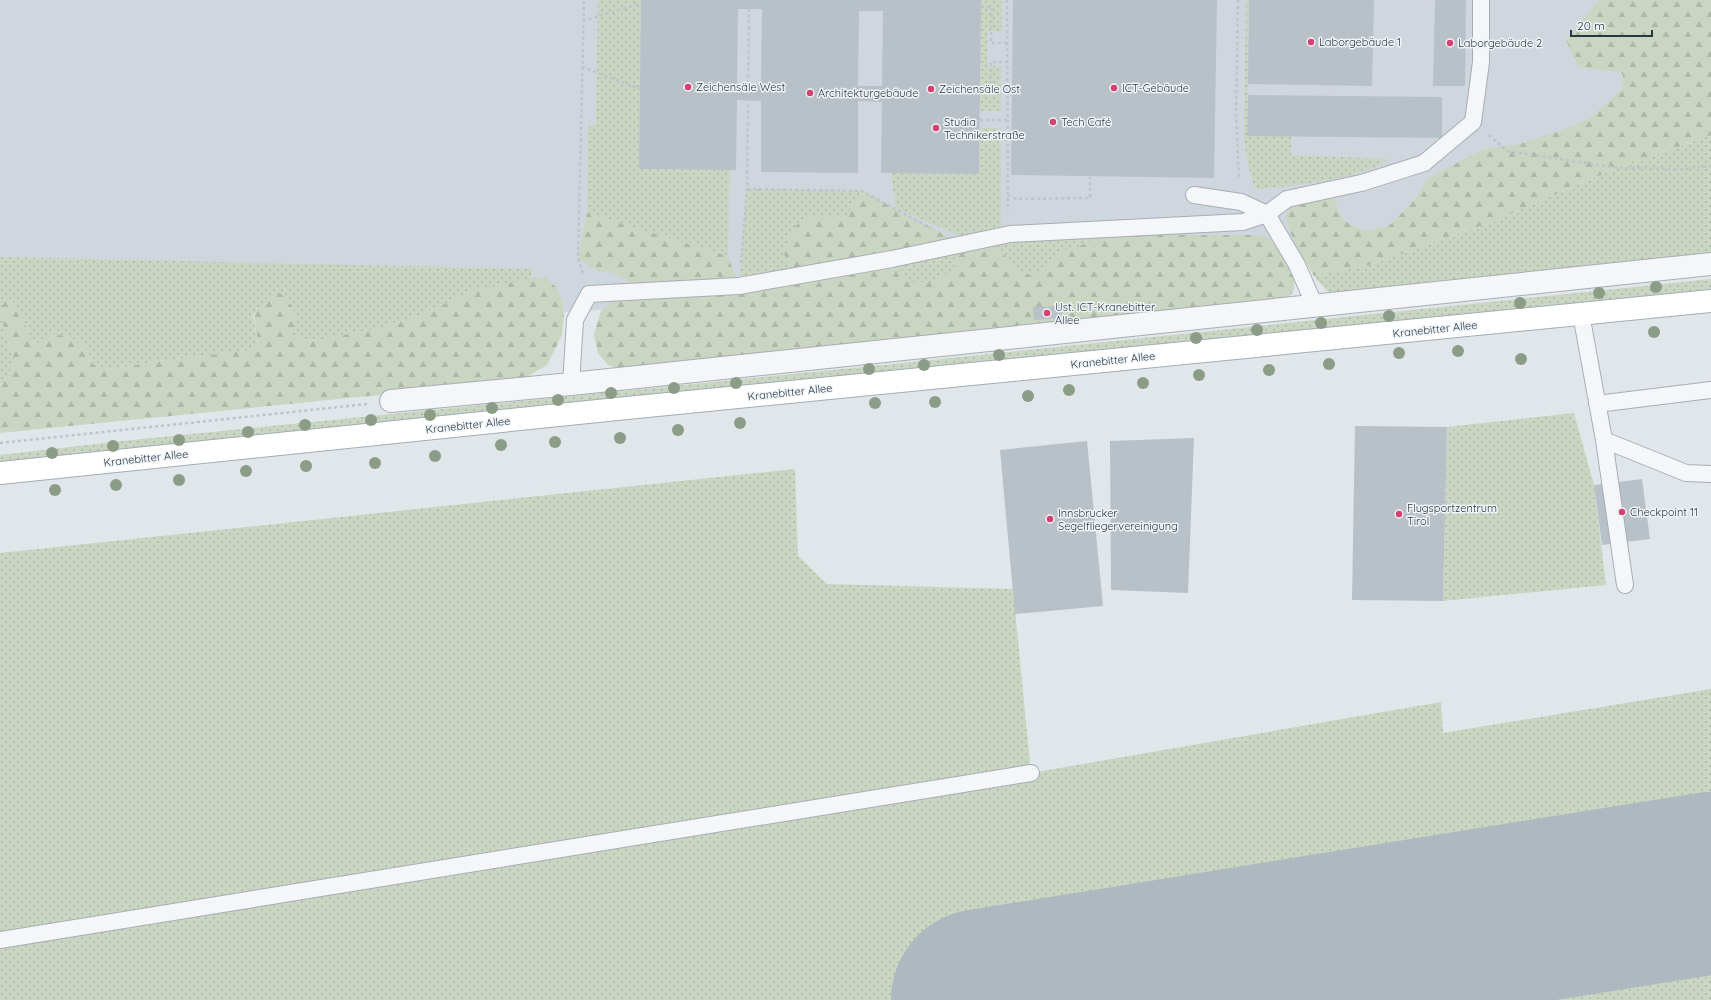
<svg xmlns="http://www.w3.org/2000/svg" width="1711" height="1000" viewBox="0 0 1711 1000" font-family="Quicksand,sans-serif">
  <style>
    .built { fill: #cfd6dd }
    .grass { fill: url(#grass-dots) }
    .forest { fill: url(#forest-firs) }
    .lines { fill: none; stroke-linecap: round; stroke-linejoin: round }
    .runway { stroke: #aeb8c0; stroke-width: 182 }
    .building { fill: #b8c1c8; fill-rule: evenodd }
    .lane-casing { stroke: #a6aeb5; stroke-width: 18 }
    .street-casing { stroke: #a6aeb5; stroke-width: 24 }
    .primary-casing { stroke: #a0adb7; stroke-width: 24 }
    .path { stroke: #bfc4ca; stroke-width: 2.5; stroke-dasharray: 3 3; stroke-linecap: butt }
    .lane { stroke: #f4f6f9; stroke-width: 16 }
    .street { stroke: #f4f6f9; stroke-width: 22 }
    .primary { stroke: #fff; stroke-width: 22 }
    .tree { fill: #8b9c87 }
    .poi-dot { fill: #d54170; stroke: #f1f5f8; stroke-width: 1.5 }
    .labels { text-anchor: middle; stroke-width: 3; stroke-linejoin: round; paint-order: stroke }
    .poi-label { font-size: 11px; fill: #283743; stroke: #f1f5f8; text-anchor: start }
    .street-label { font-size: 11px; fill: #283743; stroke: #f1f5f8 }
  </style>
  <defs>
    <pattern id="grass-dots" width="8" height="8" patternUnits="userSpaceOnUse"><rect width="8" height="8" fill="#cad5c2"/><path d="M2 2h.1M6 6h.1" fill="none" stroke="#aeb7a8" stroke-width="1.8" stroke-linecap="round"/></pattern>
    <pattern id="forest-firs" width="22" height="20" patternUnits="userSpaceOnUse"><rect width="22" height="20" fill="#cad5c2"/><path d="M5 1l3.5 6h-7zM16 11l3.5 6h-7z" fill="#aeb7a8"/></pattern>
  </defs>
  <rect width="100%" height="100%" fill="#e1e6eb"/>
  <!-- built -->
  <path class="built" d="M 0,0 L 1711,0 L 1711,93 L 1297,265 L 569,312 L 0,294 Z"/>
  <!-- grass -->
  <path class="grass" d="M 598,0 L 641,0 L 639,169 L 730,170 L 728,256 L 587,213 L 588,126 L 596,125 Z
    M 981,0 L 1002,0 L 1002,31 L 987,31 L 987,66 L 1001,66 L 1001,111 L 980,111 Z
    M 1246,0 L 1249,0 L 1247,136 L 1291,136 L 1291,155 L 1389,159 C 1370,177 1284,188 1256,189 C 1249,173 1246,156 1244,138 Z
    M 980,128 L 1001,128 L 1001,226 L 960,236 L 896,208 L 891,173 L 979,174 Z
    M 1711,135 L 1711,256 L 1341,295 L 1327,291 L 1314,276 L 1373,264 L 1492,222 L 1603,174 Z
    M 747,189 L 862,191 L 847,216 L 808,218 L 798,276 L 739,286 Z
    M 1110,235 L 1056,254 L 1045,271 L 1030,275 L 1014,268 L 1002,251 L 984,242 Z
    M 961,247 L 954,268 L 936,282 L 912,282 L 892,259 Z
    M 0,257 L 532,269 L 530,278 L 472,291 L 418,316 L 369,331 L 342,335 L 320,341 L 303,339 L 292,335 L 257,307 L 253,316 L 258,344 L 253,350 L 165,360 L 112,369 L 94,365 L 87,350 L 33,342 L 14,302 L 7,340 L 16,362 L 0,387 Z
    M 1711,279 L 1711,289 L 0,465 L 0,455 L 122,441 L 913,362 Z
    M 1574,413 L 1594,485 L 1606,585 L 1443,601 L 1447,427 Z
    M 795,469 L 798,556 L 827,584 L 1013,589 L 1031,773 L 1441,702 L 1443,733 L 1711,689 L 1711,1000 L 0,1000 L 0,553 Z"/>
  <!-- forest -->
  <path class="forest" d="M 1599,0 L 1711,0 L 1711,135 L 1603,174 L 1492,222 L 1373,264 L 1314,276 C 1303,257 1288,236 1286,213 C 1297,201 1318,200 1334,198 L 1342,220 L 1365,231 L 1389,226 L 1418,196 L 1426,179 L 1484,149 L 1516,145 L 1560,131 L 1592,117 L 1622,89 L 1623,76 L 1621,72 L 1578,67 L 1566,40 Z
    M 862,191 L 958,242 L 892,260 L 912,282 L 936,282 L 954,268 L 961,247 L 984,242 L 1002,251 L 1014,268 L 1030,275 L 1045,271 L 1056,254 L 1110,235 L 1247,235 C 1253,235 1259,235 1265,237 C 1281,243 1301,277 1292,293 C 1290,296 1285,299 1282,301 L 625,370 L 608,365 L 598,353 L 594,334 L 601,311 L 627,288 L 625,279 L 610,272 L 599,272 L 578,258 L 587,213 L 728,256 L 739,286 L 798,276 L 783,253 L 792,228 L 808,218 L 847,216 Z
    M 546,277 L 557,288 L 562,300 L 564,315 L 562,335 L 547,365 L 520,381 L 0,433 L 0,387 L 16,362 L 7,340 L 0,311 L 6,300 L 14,302 L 33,342 L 43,343 L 52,333 C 78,340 83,339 94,365 L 112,369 L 165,360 L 253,350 L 258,344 C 254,308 246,314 280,293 C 297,309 298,313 292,335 L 303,339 L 320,341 L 342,335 L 369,331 L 418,316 L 472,291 L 530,278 Z"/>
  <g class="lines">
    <!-- runway -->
    <path class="runway" d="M 982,1000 L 1711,883"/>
  </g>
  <!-- building -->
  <path class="building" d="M 641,0 L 981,0 L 979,174 L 881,173 L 882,102 L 858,101 L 858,173 L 761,172 L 761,101 L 737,100 L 736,170 L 639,169 ZM 738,9 L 762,9 L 761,84 L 737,84 ZM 859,11 L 883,11 L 882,86 L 858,86 Z
    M 1013,0 L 1217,0 L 1214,178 L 1011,175 Z
    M 1249,0 L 1374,0 L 1372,86 L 1248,84 Z
    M 1435,0 L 1466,0 L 1465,86 L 1433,86 Z
    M 1248,95 L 1442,97 L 1442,138 L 1247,136 Z
    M 1061,306 L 1062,318 L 1034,320 L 1033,307 Z
    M 1355,426 L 1447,427 L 1443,601 L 1352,600 Z
    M 1194,438 L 1188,593 L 1111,590 L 1110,441 Z
    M 1087,441 L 1103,606 L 1015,614 L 1000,450 Z
    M 1642,479 L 1650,539 L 1602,545 L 1594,485 Z"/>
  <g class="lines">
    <!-- lane casing -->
    <g class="lane-casing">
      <path id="lane" d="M 1194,195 L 1241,202 L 1267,214 L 1297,265 L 1315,306
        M 1581,314 L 1604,440 L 1686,473 L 1711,474
        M 571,384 L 575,320 L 589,294 L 739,286 L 892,259 L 1010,234 L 1243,222 L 1267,214 L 1287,199 L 1361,183 L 1424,163 L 1473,122 L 1481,62 L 1481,0
        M 1597,404 L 1711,390
        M 1604,440 L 1625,585
        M 0,940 L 1031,773"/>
    </g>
    <!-- street casing -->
    <g class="street-casing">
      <path id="street" d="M 391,401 L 571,384 L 1711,264"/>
    </g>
    <!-- primary casing -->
    <g class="primary-casing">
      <path id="primary" d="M 0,473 L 617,409 L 1711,301"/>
    </g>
    <!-- path -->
    <path class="path" d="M 1007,0 L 1008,211
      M 1238,0 L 1236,114 L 1239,180
      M 981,7 L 992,7 L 991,43 L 1007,43
      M 583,21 L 641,3
      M 582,67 L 640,89
      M 980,92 L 990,92 L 991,62 L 1007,62
      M 980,120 L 1008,120
      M 1489,135 L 1507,151 L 1619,168 L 1686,169 L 1711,166
      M 747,189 L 862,191 L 931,228
      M 1008,195 L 1016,199 L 1090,198 L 1090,177
      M 741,263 L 747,189 L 749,0
      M 583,273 L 578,258 L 584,0
      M 0,443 L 367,404"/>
    <!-- lane -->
    <use href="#lane" class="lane"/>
    <!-- street -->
    <use href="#street" class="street"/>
    <!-- primary -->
    <use href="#primary" class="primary"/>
  </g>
  <!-- trees -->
  <g class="tree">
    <circle cx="1656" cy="287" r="6"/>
    <circle cx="1599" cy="293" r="6"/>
    <circle cx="1520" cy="303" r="6"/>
    <circle cx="1389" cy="316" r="6"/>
    <circle cx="1321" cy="323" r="6"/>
    <circle cx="1257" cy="330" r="6"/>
    <circle cx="1654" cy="332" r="6"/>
    <circle cx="1196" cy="338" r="6"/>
    <circle cx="1458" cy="351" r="6"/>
    <circle cx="1399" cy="353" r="6"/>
    <circle cx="999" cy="355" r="6"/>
    <circle cx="1521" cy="359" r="6"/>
    <circle cx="1329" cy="364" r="6"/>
    <circle cx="924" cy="365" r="6"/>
    <circle cx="869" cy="369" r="6"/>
    <circle cx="1269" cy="370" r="6"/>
    <circle cx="1199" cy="375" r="6"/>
    <circle cx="736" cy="383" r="6"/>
    <circle cx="1143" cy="383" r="6"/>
    <circle cx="674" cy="388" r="6"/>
    <circle cx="1069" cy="390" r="6"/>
    <circle cx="611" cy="393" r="6"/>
    <circle cx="1028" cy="396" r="6"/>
    <circle cx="558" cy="400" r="6"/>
    <circle cx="935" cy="402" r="6"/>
    <circle cx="875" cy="403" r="6"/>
    <circle cx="492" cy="408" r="6"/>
    <circle cx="430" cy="415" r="6"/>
    <circle cx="371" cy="420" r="6"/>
    <circle cx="740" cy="423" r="6"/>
    <circle cx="305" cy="425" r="6"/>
    <circle cx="678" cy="430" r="6"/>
    <circle cx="248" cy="432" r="6"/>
    <circle cx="620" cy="438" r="6"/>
    <circle cx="179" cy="440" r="6"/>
    <circle cx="555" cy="442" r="6"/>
    <circle cx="501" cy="445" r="6"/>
    <circle cx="113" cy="446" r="6"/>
    <circle cx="52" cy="453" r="6"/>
    <circle cx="435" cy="456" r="6"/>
    <circle cx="375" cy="463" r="6"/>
    <circle cx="306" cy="466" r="6"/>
    <circle cx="246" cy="471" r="6"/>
    <circle cx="179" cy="480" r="6"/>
    <circle cx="116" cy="485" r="6"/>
    <circle cx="55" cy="490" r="6"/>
  </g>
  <!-- markers -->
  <g class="poi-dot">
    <circle cx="1311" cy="42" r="4"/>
    <circle cx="1450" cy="43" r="4"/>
    <circle cx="688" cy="87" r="4"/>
    <circle cx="1114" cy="88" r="4"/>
    <circle cx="931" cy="89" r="4"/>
    <circle cx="810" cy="93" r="4"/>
    <circle cx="1053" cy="122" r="4"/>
    <circle cx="936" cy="128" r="4"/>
    <circle cx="1047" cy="313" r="4"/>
    <circle cx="1622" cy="512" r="4"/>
    <circle cx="1399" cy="514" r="4"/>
    <circle cx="1050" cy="519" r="4"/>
  </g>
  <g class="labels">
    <!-- poi labels -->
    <g class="poi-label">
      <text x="1319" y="46">Laborgebäude 1</text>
      <text x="1458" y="47">Laborgebäude 2</text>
      <text x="696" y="91">Zeichensäle West</text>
      <text x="1122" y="92">ICT-Gebäude</text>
      <text x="939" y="93">Zeichensäle Ost</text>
      <text x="818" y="97">Architekturgebäude</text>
      <text x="944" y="126">Studia<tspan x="944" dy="13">Technikerstraße</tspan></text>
      <text x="1061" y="126">Tech Café</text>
      <text x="1055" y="311">Ust. ICT-Kranebitter<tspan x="1055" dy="13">Allee</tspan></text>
      <text x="1407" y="512">Flugsportzentrum<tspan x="1407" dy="13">Tirol</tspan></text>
      <text x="1630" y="516">Checkpoint 11</text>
      <text x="1058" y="517">Innsbrucker<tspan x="1058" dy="13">Segelfliegervereinigung</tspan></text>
    </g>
    <!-- street labels -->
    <g class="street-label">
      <text transform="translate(1435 329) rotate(-6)" y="4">Kranebitter Allee</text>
      <text transform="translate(1113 360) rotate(-6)" y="4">Kranebitter Allee</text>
      <text transform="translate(790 392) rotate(-6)" y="4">Kranebitter Allee</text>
      <text transform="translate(468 425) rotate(-6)" y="4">Kranebitter Allee</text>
      <text transform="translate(146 458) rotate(-6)" y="4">Kranebitter Allee</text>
    </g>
  </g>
  <!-- scale -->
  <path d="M1571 30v6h81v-6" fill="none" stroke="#283743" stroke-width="2"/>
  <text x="1577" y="30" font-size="12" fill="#283743" stroke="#f1f5f8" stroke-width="3" paint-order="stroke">20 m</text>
</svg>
